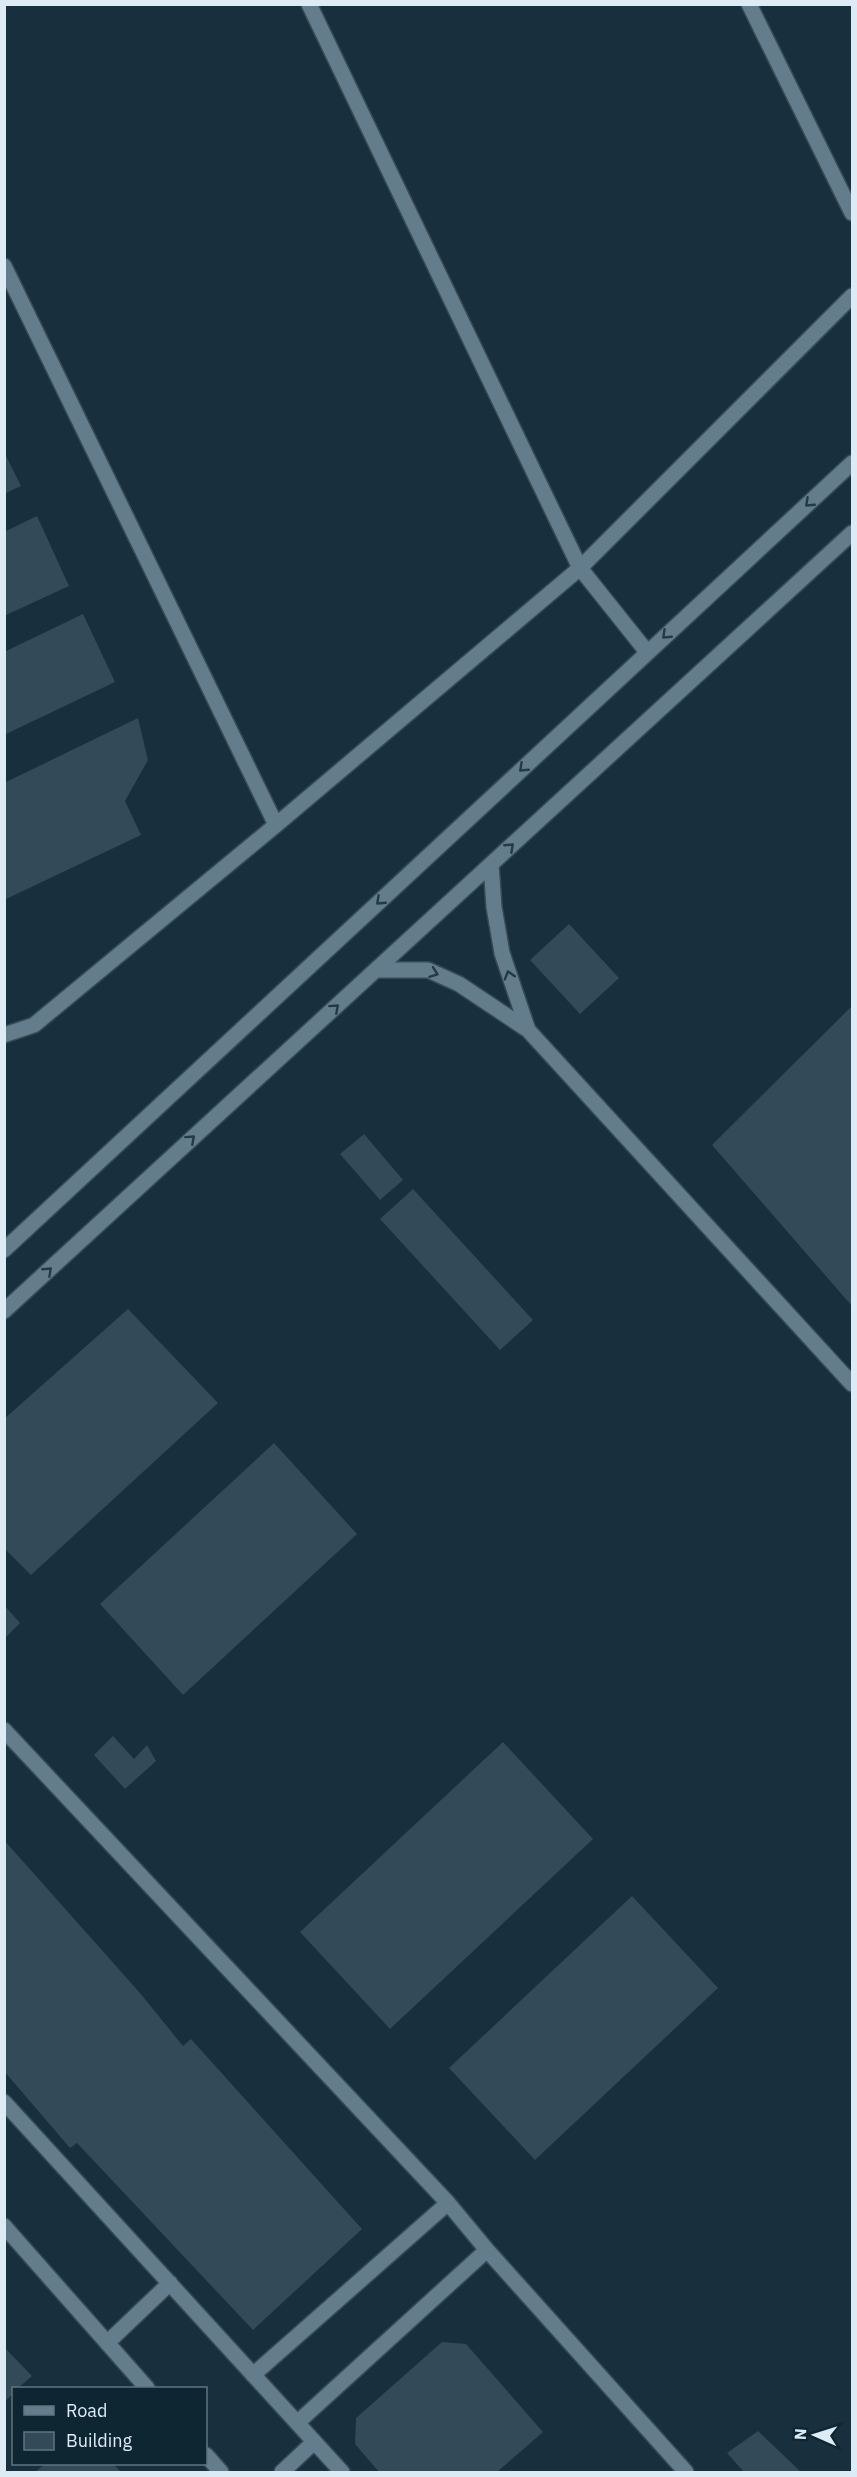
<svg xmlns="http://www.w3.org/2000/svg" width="857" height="2477" viewBox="0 0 857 2477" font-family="'IBM Plex Sans',sans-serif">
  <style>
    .building { fill: #334a59 }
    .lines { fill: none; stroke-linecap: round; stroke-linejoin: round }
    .minor-casing { stroke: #374a55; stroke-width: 18 }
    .minor { stroke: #637d8d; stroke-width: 15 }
    .oneway { stroke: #233b49 }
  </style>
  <rect width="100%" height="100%" fill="#182f3d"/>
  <!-- building -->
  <path class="building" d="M 4,452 L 21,486 L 4,494 Z
    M 37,516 L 69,586 L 4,616 L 4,532 Z
    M 83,614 L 115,682 L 4,735 L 4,652 Z
    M 138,718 L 148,760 L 125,801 L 141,835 L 4,900 L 4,783 Z
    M 569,924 L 619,978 L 580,1014 L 530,960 Z
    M 852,1006 L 852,1306 L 712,1145 Z
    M 364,1134 L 403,1180 L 380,1200 L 340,1154 Z
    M 413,1189 L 533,1320 L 500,1350 L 380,1219 Z
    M 128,1309 L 218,1403 L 31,1575 L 4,1548 L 4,1419 Z
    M 274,1443 L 357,1534 L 183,1695 L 100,1604 Z
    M 4,1605 L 20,1623 L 4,1639 Z
    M 113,1736 L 134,1759 L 147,1745 L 156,1761 L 125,1789 L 94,1755 Z
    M 503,1742 L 593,1839 L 390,2029 L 300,1932 Z
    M 4,1840 L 140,1993 L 183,2046 L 191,2039 L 362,2229 L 253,2330 L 77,2143 L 70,2148 L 4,2071 Z
    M 632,1896 L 718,1988 L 535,2160 L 449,2068 Z
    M 442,2342 L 466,2344 L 543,2432 L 497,2472 L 379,2472 L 355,2444 L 356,2418 Z
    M 4,2347 L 32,2376 L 18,2388 L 14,2388 L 14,2393 L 4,2402 Z
    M 758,2431 L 801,2472 L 744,2472 L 727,2453 Z
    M 45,2464 L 113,2464 L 121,2472 L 35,2472 Z"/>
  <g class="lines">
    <!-- minor casing -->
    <g class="minor-casing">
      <path id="minor" d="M 309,4 L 580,568 L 647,652
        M 749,4 L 852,213
        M 4,266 L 276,825
        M 491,864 L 494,907 L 502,953 L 528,1030
        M 376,970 L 428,970 L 459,984 L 528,1030 L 852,1384
        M 4,1035 L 34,1025 L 276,825 L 580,568 L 852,296
        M 4,1250 L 852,463
        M 4,1311 L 852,533
        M 4,1730 L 448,2203 L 487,2250 L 686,2472
        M 4,2102 L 342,2472
        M 4,2226 L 147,2388
        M 107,2343 L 170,2283
        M 253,2375 L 448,2203
        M 297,2423 L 487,2250
        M 206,2455 L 221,2472
        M 282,2472 L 314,2442"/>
    </g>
    <!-- minor -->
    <use href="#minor" class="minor"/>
  </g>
  <!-- one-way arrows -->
  <defs><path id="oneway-chevron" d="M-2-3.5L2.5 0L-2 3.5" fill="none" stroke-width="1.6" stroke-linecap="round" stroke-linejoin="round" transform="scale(1.5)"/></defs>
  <g class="oneway">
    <use href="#oneway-chevron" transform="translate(809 503) rotate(137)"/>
    <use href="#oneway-chevron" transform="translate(666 635) rotate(137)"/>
    <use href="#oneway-chevron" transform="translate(523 768) rotate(137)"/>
    <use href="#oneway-chevron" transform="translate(510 847) rotate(-43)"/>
    <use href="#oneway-chevron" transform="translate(380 901) rotate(137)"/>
    <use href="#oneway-chevron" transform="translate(434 973) rotate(20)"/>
    <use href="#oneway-chevron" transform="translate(509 975) rotate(-107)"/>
    <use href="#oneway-chevron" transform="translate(335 1008) rotate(-42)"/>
    <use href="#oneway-chevron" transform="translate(191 1139) rotate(-42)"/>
    <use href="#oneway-chevron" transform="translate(48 1271) rotate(-43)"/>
  </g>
  <!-- border -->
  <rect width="857" height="2477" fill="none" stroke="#ddebf4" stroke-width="12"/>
  <!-- legend -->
  <rect x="12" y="2387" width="195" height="78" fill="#0e2532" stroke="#617480" stroke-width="1.5"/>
  <rect x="24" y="2406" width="30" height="9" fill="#637d8d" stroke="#617480" stroke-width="1.5"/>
  <text x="66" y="2417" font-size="18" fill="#ddebf4">Road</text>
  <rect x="24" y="2432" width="30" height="18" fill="#334a59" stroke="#617480" stroke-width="1.5"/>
  <text x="66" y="2447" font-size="18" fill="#ddebf4">Building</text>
  <!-- north arrow -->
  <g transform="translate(815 2435) rotate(273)" stroke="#0e2532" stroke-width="4.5" paint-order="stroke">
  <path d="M0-4.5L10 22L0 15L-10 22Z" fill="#ddebf4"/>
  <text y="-9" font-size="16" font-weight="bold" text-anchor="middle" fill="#ddebf4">N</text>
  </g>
</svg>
